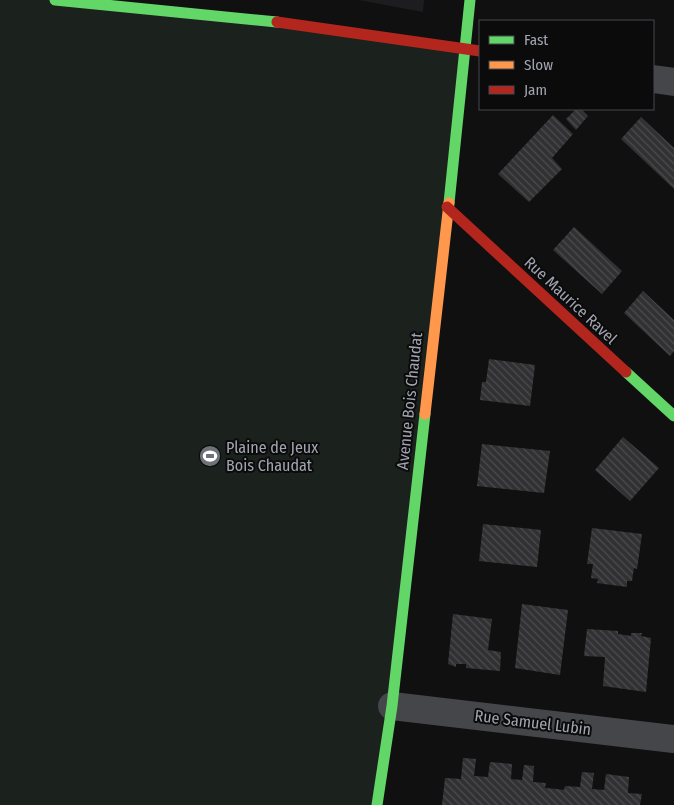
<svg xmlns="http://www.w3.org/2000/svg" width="674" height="805" viewBox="0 0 674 805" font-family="'Fira Sans Condensed',sans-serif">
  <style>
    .built { fill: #1d1d1f }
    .grass { fill: #1b211c }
    .building { fill: url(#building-back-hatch) }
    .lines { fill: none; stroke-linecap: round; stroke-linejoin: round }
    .street { stroke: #454649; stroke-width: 28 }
    .fast { stroke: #63d668; stroke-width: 11 }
    .slow { stroke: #ff974d; stroke-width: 11 }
    .jam { stroke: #b3261e; stroke-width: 11 }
    .labels { text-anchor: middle; stroke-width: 4; stroke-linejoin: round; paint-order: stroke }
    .street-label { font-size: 16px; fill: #a2a5b1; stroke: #0b0b0c }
    .poi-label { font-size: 16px; fill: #a2a5b1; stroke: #0b0b0c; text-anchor: start }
  </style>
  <defs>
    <pattern id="building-back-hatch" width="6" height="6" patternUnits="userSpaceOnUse" patternTransform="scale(1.25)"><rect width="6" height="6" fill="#313133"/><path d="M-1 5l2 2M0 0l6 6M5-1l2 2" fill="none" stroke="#4c4c4e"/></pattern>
  </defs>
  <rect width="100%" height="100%" fill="#101011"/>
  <!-- built -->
  <path class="built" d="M 359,0 L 424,0 L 423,12 Z"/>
  <!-- grass -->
  <path class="grass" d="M 0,0 L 55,0 L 466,49 L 377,805 L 0,805 Z"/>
  <!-- building -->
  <path class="building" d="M 576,109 L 581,109 L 588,116 L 576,130 L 566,119 Z
    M 553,115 L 573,134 L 552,158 L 562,169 L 529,202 L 498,174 Z
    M 641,117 L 674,148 L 674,189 L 621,139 Z
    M 574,227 L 622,271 L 602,294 L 553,250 Z
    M 643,291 L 674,320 L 674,351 L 670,356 L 624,313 Z
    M 489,359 L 535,365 L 530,406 L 480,400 L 482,382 L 486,382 Z
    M 623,437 L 659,468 L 630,501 L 595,470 Z
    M 482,444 L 550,451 L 544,493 L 477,486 Z
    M 483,524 L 541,530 L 537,567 L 479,561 Z
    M 592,528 L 642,534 L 637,569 L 634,568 L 632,581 L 627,581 L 627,587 L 597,583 L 598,579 L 591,578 L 593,564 L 587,564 Z
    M 522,604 L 568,610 L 560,675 L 515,668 Z
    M 453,614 L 492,619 L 488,650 L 501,652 L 500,671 L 466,668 L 466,664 L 456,664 L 456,667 L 448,664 Z
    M 587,629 L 618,631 L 618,634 L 631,636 L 631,633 L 642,633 L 641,636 L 651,638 L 646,692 L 603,686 L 605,657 L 584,656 Z
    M 463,758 L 476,759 L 474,776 L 488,777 L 490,762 L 512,764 L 511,779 L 522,780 L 524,765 L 534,766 L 533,782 L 546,783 L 545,788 L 557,789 L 564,790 L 565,786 L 580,787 L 582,772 L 594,773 L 592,789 L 604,790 L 606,774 L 629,777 L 628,793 L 642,794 L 640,805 L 442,805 L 445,778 L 461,779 Z"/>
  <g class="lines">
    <!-- street -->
    <path class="street" d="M 653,79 L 674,82
      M 392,706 L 674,739"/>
    <!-- fast -->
    <path class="fast" d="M 55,0 L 277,22
      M 449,203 L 470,0
      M 626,372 L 674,416
      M 377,805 L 392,706 L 425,414"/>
    <!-- slow -->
    <path class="slow" d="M 425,414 L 449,203"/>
    <!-- jam -->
    <path class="jam" d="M 277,22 L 480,51
      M 447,207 L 626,372"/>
  </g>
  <!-- icons -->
  <defs>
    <g id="stadium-disc" transform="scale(1.125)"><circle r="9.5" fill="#6f7179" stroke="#0b0b0c"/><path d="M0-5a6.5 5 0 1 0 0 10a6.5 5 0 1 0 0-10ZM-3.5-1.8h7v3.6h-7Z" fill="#fff"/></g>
  </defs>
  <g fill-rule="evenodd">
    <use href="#stadium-disc" x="210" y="456"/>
  </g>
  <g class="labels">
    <!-- street labels -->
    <g class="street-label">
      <text transform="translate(571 300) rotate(43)" y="6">Rue Maurice Ravel</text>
      <text transform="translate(409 401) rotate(-84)" y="6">Avenue Bois Chaudat</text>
      <text transform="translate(533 722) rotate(7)" y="6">Rue Samuel Lubin</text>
    </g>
    <!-- poi labels -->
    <g class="poi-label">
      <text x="226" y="453">Plaine de Jeux<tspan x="226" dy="18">Bois Chaudat</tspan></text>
    </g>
  </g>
  <!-- legend -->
  <rect x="479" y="20" width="175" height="90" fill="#0b0b0c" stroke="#47494e"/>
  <rect x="489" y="36" width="25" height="8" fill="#63d668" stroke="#47494e"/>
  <text x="524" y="45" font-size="15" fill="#a2a5b1">Fast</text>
  <rect x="489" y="61" width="25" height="8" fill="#ff974d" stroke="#47494e"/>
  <text x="524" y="70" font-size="15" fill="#a2a5b1">Slow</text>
  <rect x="489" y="86" width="25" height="8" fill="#b3261e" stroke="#47494e"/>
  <text x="524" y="95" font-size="15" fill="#a2a5b1">Jam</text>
</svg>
